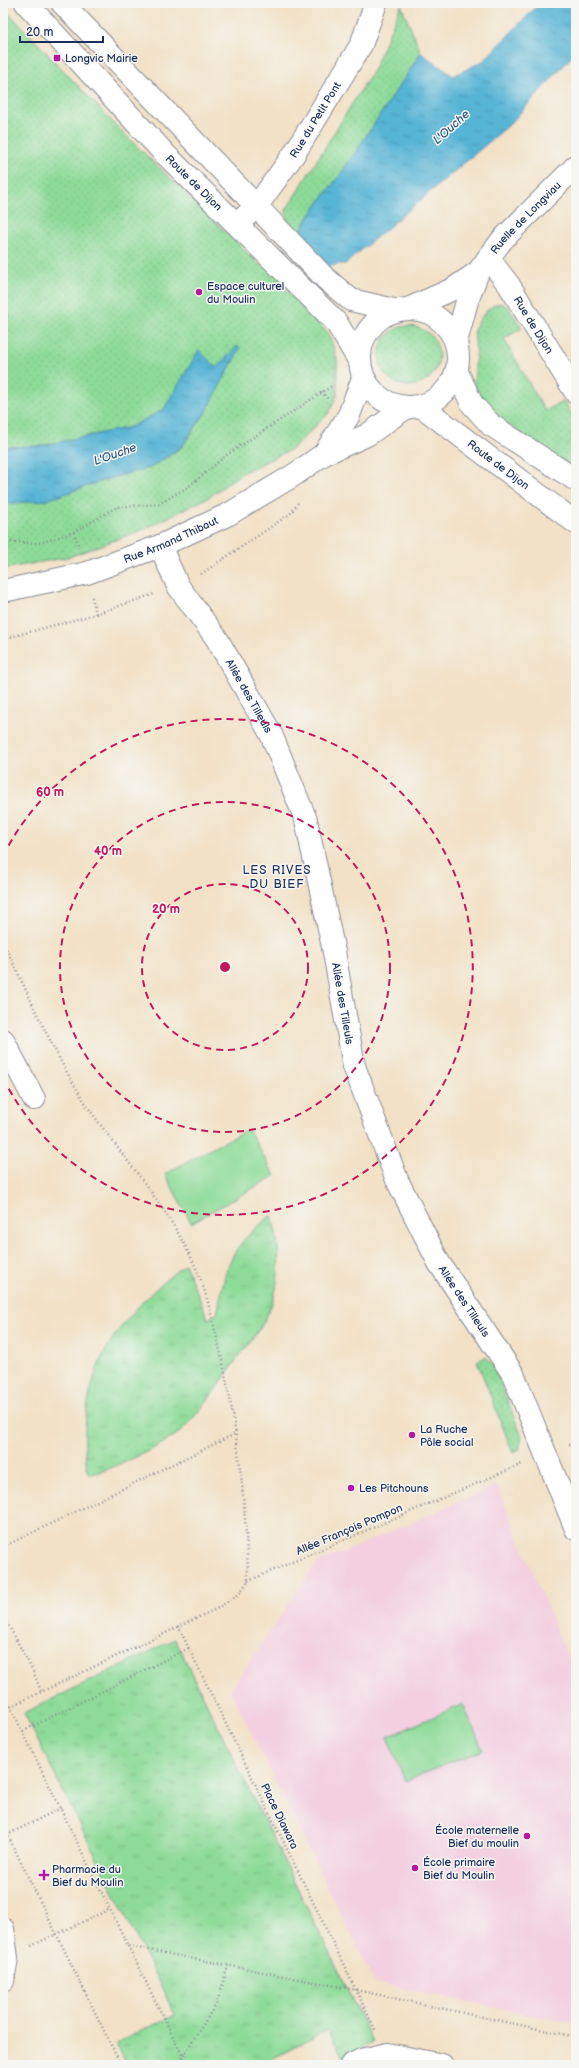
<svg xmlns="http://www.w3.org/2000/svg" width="579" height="2068" viewBox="0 0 579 2068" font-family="'Balsamiq Sans',sans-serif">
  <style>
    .built { fill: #f3cfe0 }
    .grass { fill: url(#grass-dots); stroke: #54857c }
    .park { fill: url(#park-tufts); stroke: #54857c }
    .garden { fill: #8edb99; stroke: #54857c }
    .water { fill: url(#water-ripples); stroke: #39729a }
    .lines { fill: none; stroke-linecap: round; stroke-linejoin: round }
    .street-casing { stroke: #868892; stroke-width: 24 }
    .primary-casing { stroke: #868892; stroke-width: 24 }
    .path { stroke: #868892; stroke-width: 2.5; stroke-dasharray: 1 3; stroke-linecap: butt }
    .street { stroke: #fff; stroke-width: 22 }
    .primary { stroke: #fff; stroke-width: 22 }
    .ring { fill: none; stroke: #c2185b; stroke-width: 2; stroke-dasharray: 7 5 }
    .poi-dot { fill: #b5179e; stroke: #f6f6f2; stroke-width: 1.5 }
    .labels { text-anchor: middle; stroke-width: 3; stroke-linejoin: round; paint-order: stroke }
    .poi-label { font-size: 11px; fill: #1b2f5e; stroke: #f6f6f2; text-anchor: start }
    .street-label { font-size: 11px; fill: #1b2f5e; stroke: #f6f6f2 }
    .water-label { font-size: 12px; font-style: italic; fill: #2d5782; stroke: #f6f6f2 }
    .neighbourhood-label { font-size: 12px; letter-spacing: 1px; fill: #1b2f5e; stroke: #f6f6f2 }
    .centre { fill: #c2185b; stroke: #f6f6f2; stroke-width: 2 }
    .ring-label { font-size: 12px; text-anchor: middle; font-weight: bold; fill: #c2185b; stroke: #f6f6f2; stroke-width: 3; stroke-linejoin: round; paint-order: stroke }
  </style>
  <defs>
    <pattern id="grass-dots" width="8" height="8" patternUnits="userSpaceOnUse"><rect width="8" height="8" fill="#8edb99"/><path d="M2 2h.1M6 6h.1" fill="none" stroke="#7abc86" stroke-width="1.8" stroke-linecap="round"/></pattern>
    <pattern id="park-tufts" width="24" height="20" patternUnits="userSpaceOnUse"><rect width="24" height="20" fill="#8edb99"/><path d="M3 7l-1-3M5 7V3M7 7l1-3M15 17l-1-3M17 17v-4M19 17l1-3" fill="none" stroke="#7abc86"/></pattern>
    <pattern id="water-ripples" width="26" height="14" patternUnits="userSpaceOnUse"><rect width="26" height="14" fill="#57b4d5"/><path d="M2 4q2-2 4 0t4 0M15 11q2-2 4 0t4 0" fill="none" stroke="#4793b0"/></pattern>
  </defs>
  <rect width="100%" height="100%" fill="#f6f6f2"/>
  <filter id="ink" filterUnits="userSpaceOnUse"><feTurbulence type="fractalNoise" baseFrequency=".025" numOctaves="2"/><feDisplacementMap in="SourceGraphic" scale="8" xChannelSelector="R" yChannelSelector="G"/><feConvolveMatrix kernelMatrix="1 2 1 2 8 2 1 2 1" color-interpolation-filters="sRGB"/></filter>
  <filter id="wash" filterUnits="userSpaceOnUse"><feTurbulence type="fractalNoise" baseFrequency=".012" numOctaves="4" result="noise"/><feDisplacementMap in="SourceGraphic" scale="16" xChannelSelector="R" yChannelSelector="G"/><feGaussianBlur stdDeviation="0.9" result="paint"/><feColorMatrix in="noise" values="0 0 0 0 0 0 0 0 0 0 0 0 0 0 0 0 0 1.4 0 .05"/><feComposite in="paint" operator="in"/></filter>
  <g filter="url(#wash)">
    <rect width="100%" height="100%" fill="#f2e1c6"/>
    <!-- built -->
    <path class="built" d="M 497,1485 L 576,1677 L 576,2024 L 375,1983 L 230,1690 L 316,1564 Z"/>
    <!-- grass -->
    <path class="grass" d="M 401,5 L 421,53 C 396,91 370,131 344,169 C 329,191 311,210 299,234 L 287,220 L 286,210 L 374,69 Z
      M 3,7 L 121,131 L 261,266 L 268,262 L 290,285 L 286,290 L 327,332 L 332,343 L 337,359 L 337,396 L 329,413 L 292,449 L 242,473 L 209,497 L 145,529 L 69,557 L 3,569 L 3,504 L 47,500 L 104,480 L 152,467 L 182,447 L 206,412 L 240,348 L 237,347 L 217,368 L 199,351 L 164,409 L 131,427 L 40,446 L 3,447 Z
      M 500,303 L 508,307 L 522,328 L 504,339 L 545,411 L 564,401 L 576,421 L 576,469 L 494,416 L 480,399 L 474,384 L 476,353 L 474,329 C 481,318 487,306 500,303 Z
      M379 356a30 30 0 1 1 60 0a30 30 0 1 1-60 0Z
      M 486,1357 L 493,1364 L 522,1437 L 519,1450 L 513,1453 L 477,1361 Z"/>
    <!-- park -->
    <path class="park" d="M 272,1215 C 279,1242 281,1266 275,1293 C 269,1321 248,1344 232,1366 C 216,1389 201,1411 181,1431 C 168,1443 105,1474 88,1474 C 80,1433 87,1382 108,1346 C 127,1315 156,1287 185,1264 L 208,1319 L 217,1314 C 227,1262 228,1249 272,1215 Z
      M 175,1639 L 373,2042 L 343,2057 L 328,2030 L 260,2065 L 127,2065 L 116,2043 L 175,2015 L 24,1713 Z"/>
    <!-- garden -->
    <path class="garden" d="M 248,1129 L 275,1176 L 191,1223 L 165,1174 Z
      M 463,1704 L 483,1750 L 405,1781 L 387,1737 Z"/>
    <!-- water -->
    <path class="water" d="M 540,3 L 576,3 L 576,52 L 509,125 L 345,264 L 338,264 L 329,267 L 299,234 C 311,210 329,191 344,169 C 370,131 396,91 421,53 L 453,76 L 483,61 Z
      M 237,346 L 240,348 L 206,412 L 182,446 L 152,467 L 104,480 L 47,500 L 3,504 L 3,447 L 40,446 L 131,427 L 164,409 L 199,350 L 217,368 Z"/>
  </g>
  <g filter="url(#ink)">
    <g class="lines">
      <!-- street casing -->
      <g class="street-casing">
        <g id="street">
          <path id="s1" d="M 237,224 L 256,207 L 294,154 L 361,45 L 376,3"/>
          <path id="s2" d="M 488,258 L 509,285 L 576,393"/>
          <path d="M 410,308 L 453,289 L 478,272"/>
          <path id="s3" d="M 456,342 L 467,301 L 478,272 L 502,240 L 576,166"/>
          <path d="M 324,454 L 349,415 L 363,378"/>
          <path id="s4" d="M 160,546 L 178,586 L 217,639 L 271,734 L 306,820 L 334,952 L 354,1066 L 397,1180 L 439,1263 L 513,1374 L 576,1529"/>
          <path id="s5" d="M 3,591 L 87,573 L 160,546 L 229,514 L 294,475 L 324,454 L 367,435 L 407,407"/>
          <path d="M 3,1040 L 34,1099"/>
          <path d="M 3,1929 L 7,1958 L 3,1981"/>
          <path d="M 351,2065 L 361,2060 L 388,2054 L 442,2065"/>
        </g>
      </g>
      <!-- primary casing -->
      <g class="primary-casing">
        <g id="primary">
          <path id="s6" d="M 26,3 L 165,154 L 336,322 L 360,362"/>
          <path d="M 62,3 L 325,278 L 351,300 L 394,310"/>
          <circle cx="409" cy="358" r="49"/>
          <path d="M 457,372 L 472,404 L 491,425 L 576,480"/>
          <path id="s7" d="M 421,406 L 576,523"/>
        </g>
      </g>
      <!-- path -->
      <path class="path" d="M 3,316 L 8,317
        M 321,392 L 328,399
        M 74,532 L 79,548
        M 3,542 L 40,543 L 74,532 L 117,507 L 159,504 L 188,487 L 228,454 L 332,386
        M 201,574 L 290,514 L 298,503
        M 92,597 L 96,614
        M 3,639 L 96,614 L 154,594
        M 3,942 C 31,999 56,1060 92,1113 C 127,1163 169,1208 194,1264 C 205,1286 210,1310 216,1334 C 236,1414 246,1498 248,1581 L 239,1594 L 218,1608 L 3,1710
        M 569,1445 L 576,1442
        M 3,1547 L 235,1434
        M 248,1581 L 522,1464
        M 3,1615 L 32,1669 L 41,1691
        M 178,1626 L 376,2031
        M 10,1706 L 128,1946 L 356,1990 L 576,2037
        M 23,1731 L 189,1648
        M 3,1826 L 121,2065
        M 3,1837 L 61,1808
        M 31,1946 L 110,1909
        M 128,1946 L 187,2065
        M 177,2065 L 217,2003 L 228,1966"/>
      <!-- street -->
      <use href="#street" class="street"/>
      <!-- primary -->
      <use href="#primary" class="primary"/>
    </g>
  </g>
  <!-- distance rings -->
  <g class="ring">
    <circle cx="225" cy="967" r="83"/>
    <circle cx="225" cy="967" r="165"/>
    <path d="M3 856A248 248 0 1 1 3 1078"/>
  </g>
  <!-- markers -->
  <g class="poi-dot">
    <rect x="53" y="54" width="8" height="8" rx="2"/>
    <circle cx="199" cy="292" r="4"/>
    <circle cx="412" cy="1435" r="4"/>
    <circle cx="351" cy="1488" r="4"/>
    <circle cx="527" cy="1836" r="4"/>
    <circle cx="415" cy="1868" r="4"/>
    <path d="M42 1869h4v4h4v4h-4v4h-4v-4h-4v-4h4z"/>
  </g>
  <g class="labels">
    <!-- poi labels -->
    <g class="poi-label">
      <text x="65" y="62">Longvic Mairie</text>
      <text x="207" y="290">Espace culturel<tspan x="207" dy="13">du Moulin</tspan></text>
      <text x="420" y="1433">La Ruche<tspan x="420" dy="13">Pôle social</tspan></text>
      <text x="359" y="1492">Les Pitchouns</text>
      <text x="519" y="1834" text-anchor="end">École maternelle<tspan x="519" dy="13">Bief du moulin</tspan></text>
      <text x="423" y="1866">École primaire<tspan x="423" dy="13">Bief du Moulin</tspan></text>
      <text x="52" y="1873">Pharmacie du<tspan x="52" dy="13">Bief du Moulin</tspan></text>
    </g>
    <!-- street labels -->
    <g class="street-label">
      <text dy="4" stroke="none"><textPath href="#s1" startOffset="131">Rue du Petit Pont</textPath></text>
      <text dy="4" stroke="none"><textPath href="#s6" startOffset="246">Route de Dijon</textPath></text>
      <text dy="4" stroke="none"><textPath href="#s3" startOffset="146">Ruelle de Longviau</textPath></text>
      <text dy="4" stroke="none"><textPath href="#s2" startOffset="81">Rue de Dijon</textPath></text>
      <text dy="4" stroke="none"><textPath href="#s7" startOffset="97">Route de Dijon</textPath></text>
      <text dy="4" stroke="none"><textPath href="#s5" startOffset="176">Rue Armand Thibaut</textPath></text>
      <text dy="4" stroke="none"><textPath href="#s4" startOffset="175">Allée des Tilleuls</textPath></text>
      <text dy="4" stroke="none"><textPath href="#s4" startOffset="499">Allée des Tilleuls</textPath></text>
      <text dy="4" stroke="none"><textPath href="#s4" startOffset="823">Allée des Tilleuls</textPath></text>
      <text transform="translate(349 1529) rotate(-23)" y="4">Allée François Pompon</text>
      <text transform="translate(280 1816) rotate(64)" y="4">Place Diawara</text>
    </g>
    <!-- water labels -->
    <g class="water-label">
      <text transform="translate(451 127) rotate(-42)" y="4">L'Ouche</text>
      <text transform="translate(115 454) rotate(-19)" y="4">L'Ouche</text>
    </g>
    <!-- neighbourhood labels -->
    <g class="neighbourhood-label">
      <text x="277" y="874">LES RIVES<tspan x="277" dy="14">DU BIEF</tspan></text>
    </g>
  </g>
  <circle cx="225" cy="967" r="6" class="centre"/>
  <g class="ring-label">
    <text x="50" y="796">60 m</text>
    <text x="108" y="855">40 m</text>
    <text x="166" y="913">20 m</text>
  </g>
  <!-- margin -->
  <rect width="579" height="2068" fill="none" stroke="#f6f6f2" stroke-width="16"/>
  <!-- scale -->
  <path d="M20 36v6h83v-6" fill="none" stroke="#1b2f5e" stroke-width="2"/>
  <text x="26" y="36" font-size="12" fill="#1b2f5e" stroke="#f6f6f2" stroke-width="3" paint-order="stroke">20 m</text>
</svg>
